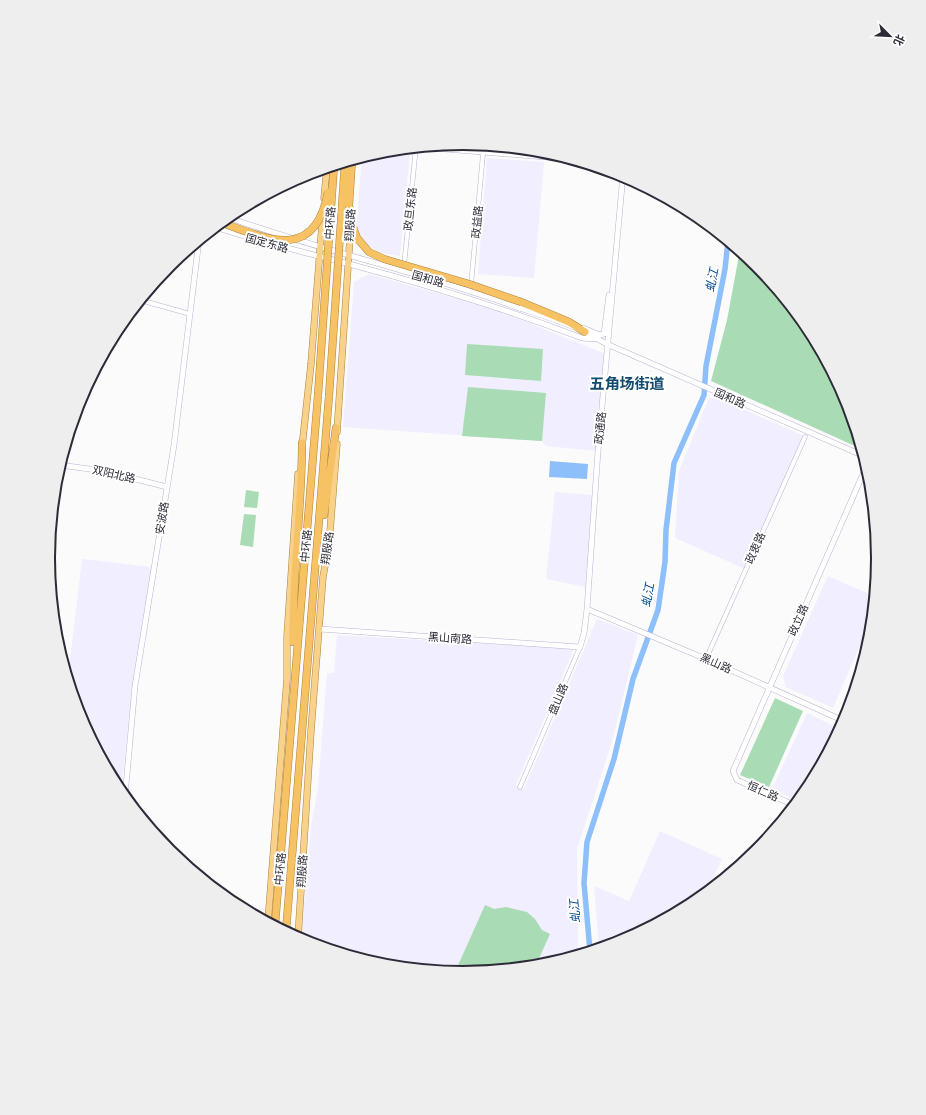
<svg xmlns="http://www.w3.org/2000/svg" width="926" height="1115" viewBox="0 0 926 1115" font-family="Manrope,'Noto Sans SC',sans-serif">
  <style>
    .built { fill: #f1eeff }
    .green { fill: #a9dcb4 }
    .water { fill: #8dbffb }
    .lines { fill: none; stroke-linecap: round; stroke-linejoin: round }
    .canal { stroke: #8dbffb; stroke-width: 5.5 }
    .minor-casing { stroke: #b8b3d3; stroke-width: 5 }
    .tertiary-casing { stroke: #b8b3d3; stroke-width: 6 }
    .primary-casing { stroke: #ae833c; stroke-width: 7 }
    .trunk-casing { stroke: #ae833c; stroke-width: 8 }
    .minor { stroke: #fff; stroke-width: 4 }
    .tertiary { stroke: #fff; stroke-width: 5 }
    .primary { stroke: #f8d18b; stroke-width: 6 }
    .trunk { stroke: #f6c264; stroke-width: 7 }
    .trunk-bridge-casing { stroke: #ae833c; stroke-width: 8; stroke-linecap: butt }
    .trunk-bridge { stroke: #f6c264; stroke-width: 7 }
    .labels { text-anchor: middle; stroke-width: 4; stroke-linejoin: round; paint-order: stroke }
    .street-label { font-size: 11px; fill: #2d2b37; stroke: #fff }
    .water-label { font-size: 12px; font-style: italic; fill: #004a8f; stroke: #fff }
    .district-label { font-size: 15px; font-weight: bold; fill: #134b6d; stroke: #fff }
    .rim { fill: none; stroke: #2d2b37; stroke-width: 2 }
  </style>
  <rect width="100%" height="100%" fill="#fbfbfb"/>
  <!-- built -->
  <path class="built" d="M 380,151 L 410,153 L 400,256 L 381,253 L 363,242 L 356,229 L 362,157 Z
    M 487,158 L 544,162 L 534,278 L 478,274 Z
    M 369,274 L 497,310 L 608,355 L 598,451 L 546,446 L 542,441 L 343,427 L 354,282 Z
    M 716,397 L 804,436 L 745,569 L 675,538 L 679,471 L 709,398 Z
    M 555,492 L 593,495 L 586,587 L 546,579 Z
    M 82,559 L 152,567 L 132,689 L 121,792 L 80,716 L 74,698 L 76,682 L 69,681 L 68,678 Z
    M 828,576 L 874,596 L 872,618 L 833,708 L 786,687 L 783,676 Z
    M 597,619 L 638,635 L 612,742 L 577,849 L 578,954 L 544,965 L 463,972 L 382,964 L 301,939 L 311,827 L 318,787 L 327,673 L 334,673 L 337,635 L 574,649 L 516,785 L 524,789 Z
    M 807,713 L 840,729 L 808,788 L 798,801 L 772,789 Z
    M 660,831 L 722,859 L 707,891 L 693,903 L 622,941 L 599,948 L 594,886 L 629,901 Z"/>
  <!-- green -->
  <path class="green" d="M 740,250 C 785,288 822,345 846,398 C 853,413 856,430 860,445 L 857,447 L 711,381 L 727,320 Z
    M 467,344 L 543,349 L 541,381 L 465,375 Z
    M 468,387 L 546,393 L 542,441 L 462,436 Z
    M 246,490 L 259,492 L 257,508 L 244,507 Z
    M 244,514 L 256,515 L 253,547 L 240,545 Z
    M 775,698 L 803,711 L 769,787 L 740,775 Z
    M 485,905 L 494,909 L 506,907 L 527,912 L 535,919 L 542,930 L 550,934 L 536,965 L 455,972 Z"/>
  <!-- water -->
  <path class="water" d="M 550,461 L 588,464 L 587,479 L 549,477 Z"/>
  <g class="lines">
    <!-- canal -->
    <path class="canal" d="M 590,951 L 584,883 L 587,842 L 614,759 L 633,679 L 658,610 L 665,562 L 666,530 L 674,463 L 704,395 L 706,366 L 725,269 L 728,241"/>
    <!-- minor casing -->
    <g class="minor-casing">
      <path id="minor" d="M 414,147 L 575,160
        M 404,266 L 416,147
        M 471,285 L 483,154
        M 140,300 L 190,314
        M 706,659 L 805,437
        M 520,787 L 580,647"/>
    </g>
    <!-- tertiary casing -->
    <g class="tertiary-casing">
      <path id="tertiary" d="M 227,217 C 319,250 415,271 508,304 C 533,313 561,320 585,332 C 593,336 600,341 609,345 L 864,456
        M 215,227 C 259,242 304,252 349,264 C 428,285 506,309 582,338 L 595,339
        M 583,328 L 600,335 L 604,334 L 609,295
        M 60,465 L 104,471 L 167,487
        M 587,609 L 706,659 L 844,721
        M 320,629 L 580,647 L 584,633 L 587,609 L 598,451 L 623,175
        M 125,796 L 135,686 L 174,445 L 199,240
        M 794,805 L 737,780 L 733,771 L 867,465"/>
    </g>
    <!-- primary casing -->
    <g class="primary-casing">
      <path id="primary" d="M 324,198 L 327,167
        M 337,432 L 351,222
        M 302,447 L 311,364 L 323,212
        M 268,921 L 287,679 L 287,636 L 298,474
        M 298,938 L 311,731 L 323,577 L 329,544 L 337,444"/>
    </g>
    <!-- trunk casing -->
    <g class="trunk-casing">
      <path id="trunk" d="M 521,302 L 569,322 L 585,332
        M 324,515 L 336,428
        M 293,642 C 292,576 302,509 302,443
        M 275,925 L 318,395
        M 286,931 L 329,396"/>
    </g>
    <!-- minor -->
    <use href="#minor" class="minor"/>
    <!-- tertiary -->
    <use href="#tertiary" class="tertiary"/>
    <!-- primary -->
    <use href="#primary" class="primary"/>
    <!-- trunk -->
    <use href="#trunk" class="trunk"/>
    <!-- trunk-bridge casing -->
    <g class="trunk-bridge-casing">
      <path id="trunk-bridge" d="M 352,160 L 349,205 L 352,225 L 357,238 L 369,252 L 384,259 L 469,284 L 521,302
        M 220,222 C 267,239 315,263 328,192
        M 318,395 L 334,165
        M 329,396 L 345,162"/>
    </g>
    <!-- trunk-bridge -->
    <use href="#trunk-bridge" class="trunk-bridge"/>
  </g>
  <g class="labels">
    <!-- street labels -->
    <g class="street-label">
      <text transform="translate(410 209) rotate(-84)" y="4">政旦东路</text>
      <text transform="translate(477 222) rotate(-85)" y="4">政益路</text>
      <text transform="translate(330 223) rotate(-86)" y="4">中环路</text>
      <text transform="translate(350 225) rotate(-86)" y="4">翔殷路</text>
      <text transform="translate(267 243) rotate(15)" y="4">国定东路</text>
      <text transform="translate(428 279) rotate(16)" y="4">国和路</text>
      <text transform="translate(730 398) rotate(24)" y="4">国和路</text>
      <text transform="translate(600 428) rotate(-84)" y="4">政通路</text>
      <text transform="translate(114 474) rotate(13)" y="4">双阳北路</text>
      <text transform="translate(162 518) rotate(-81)" y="4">安波路</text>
      <text transform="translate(306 546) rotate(-85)" y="4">中环路</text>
      <text transform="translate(327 548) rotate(-82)" y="4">翔殷路</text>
      <text transform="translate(755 548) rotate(-66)" y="4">政衷路</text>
      <text transform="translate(798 620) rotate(-66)" y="4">政立路</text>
      <text transform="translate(450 638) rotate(4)" y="4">黑山南路</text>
      <text transform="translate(716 663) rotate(24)" y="4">黑山路</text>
      <text transform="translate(558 699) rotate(-67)" y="4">盘山路</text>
      <text transform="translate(763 791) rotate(24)" y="4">恒仁路</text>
      <text transform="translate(280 869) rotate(-85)" y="4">中环路</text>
      <text transform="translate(302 871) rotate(-86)" y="4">翔殷路</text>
    </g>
    <!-- water labels -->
    <g class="water-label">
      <text transform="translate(712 280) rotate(-79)" y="4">虬江</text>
      <text transform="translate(648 595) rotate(-80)" y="4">虬江</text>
      <text transform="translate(575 911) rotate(-95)" y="4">虬江</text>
    </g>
    <!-- district labels -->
    <g class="district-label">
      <text x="627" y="389">五角场街道</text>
    </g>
  </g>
  <!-- crop -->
  <path d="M0 0H926V1115H0ZM55 558a408 408 0 1 1 816 0a408 408 0 1 1-816 0Z" fill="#eeeeef" fill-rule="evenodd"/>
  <path class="rim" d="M55 558a408 408 0 1 1 816 0a408 408 0 1 1-816 0Z"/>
  <!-- north arrow -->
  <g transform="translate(890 36) rotate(114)" stroke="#ffffff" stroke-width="3" paint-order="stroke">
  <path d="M0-3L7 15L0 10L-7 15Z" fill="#2d2b37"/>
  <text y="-6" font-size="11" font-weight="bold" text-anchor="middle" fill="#2d2b37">北</text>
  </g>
</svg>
